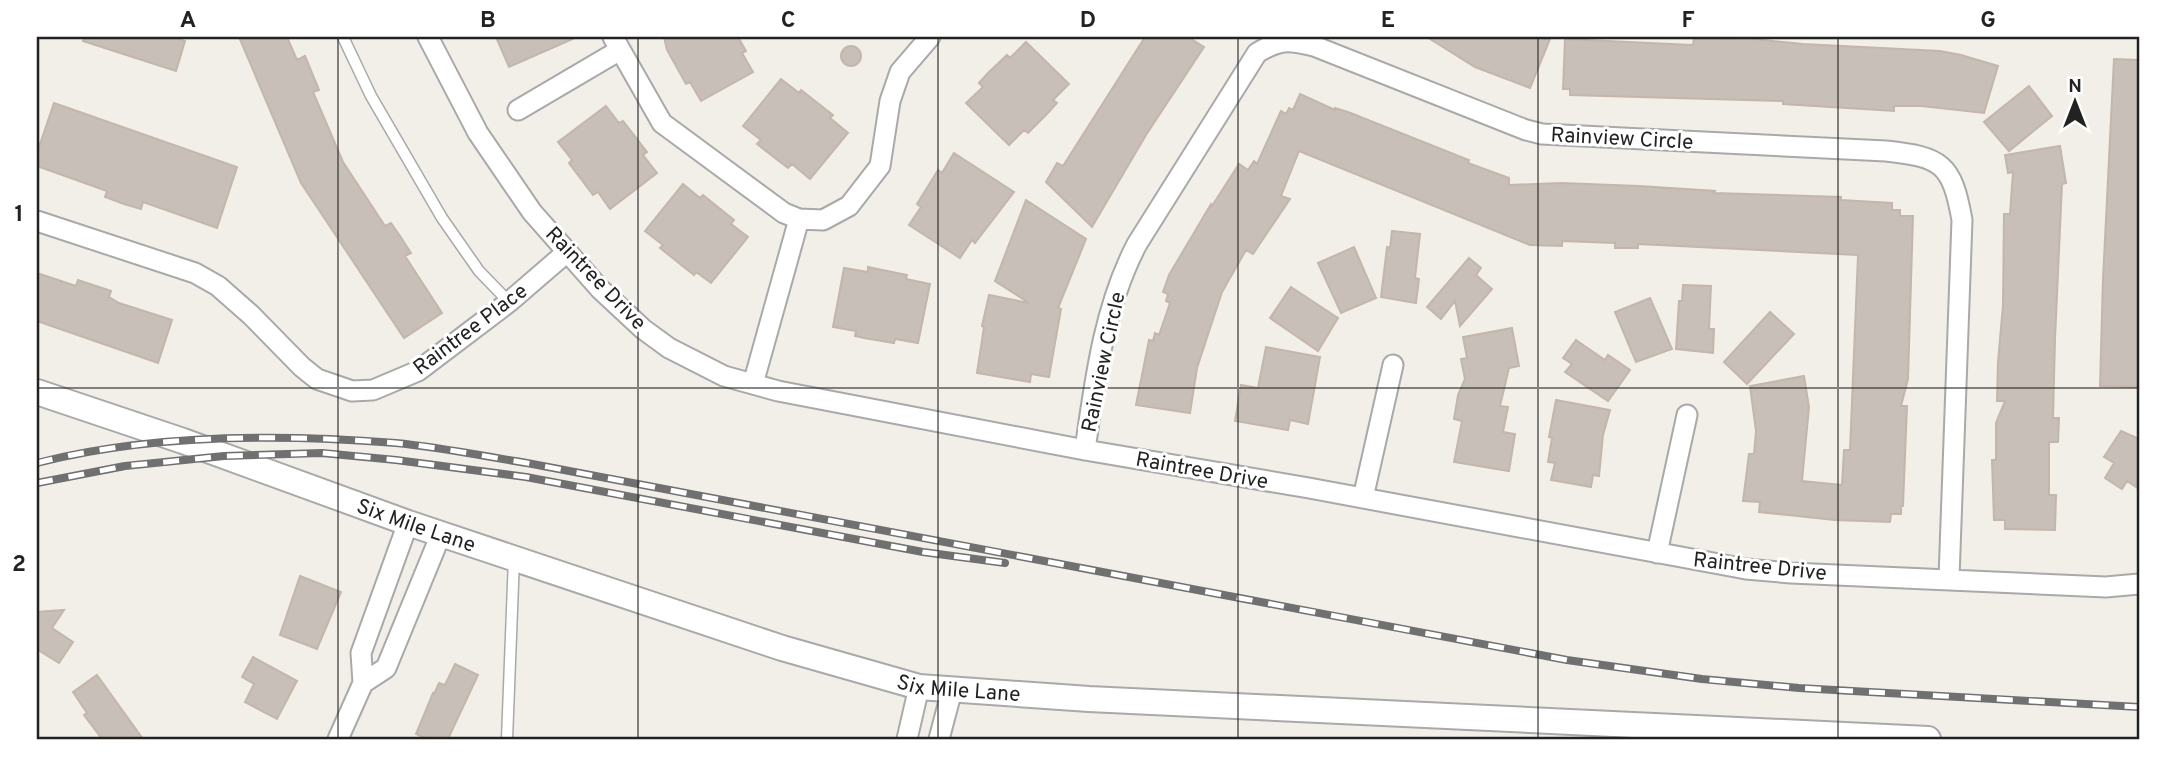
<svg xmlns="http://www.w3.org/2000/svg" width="2176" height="776" viewBox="0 0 2176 776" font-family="Overpass,sans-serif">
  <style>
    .building { fill: #c7bfb8; stroke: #c4b6ab; stroke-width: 2 }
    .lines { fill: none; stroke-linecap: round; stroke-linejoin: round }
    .service-casing { stroke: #a9a9a9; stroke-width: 13 }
    .minor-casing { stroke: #a9a9a9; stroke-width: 23 }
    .tertiary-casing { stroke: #a9a9a9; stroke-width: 28 }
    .service { stroke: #fff; stroke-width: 10 }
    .minor { stroke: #fff; stroke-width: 19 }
    .tertiary { stroke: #fff; stroke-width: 24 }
    .rail-casing { stroke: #707070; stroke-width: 8 }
    .rail { stroke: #fff; stroke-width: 5; stroke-dasharray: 16; stroke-linecap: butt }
    .grid { fill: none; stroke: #222; stroke-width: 2; stroke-opacity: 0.55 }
    .labels { text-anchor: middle; stroke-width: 6; stroke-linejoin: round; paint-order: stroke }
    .street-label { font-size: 21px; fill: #222; stroke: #fff }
    .neatline { fill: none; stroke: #222; stroke-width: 2.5 }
    .grid-label { font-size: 23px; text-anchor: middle; font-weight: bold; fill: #222 }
  </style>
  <rect width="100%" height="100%" fill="#f2efe9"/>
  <!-- building -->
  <path class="building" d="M 84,37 L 171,37 L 185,41 L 176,71 L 83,41 Z
    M 239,37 L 287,37 L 297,60 L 305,56 L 319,90 L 313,92 L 343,162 L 385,226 L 391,223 L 400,236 L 411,253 L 405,256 L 442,313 L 404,338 L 301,183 Z
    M 496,37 L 577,37 L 509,67 Z
    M 664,37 L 738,37 L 746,51 L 742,53 L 753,72 L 701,101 L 690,82 L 686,84 L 667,50 Z
    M 1145,37 L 1188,37 L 1204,47 L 1146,135 L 1092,227 L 1046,182 L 1057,163 L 1063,166 Z
    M 1427,37 L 1546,37 L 1545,39 L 1550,39 L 1530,88 L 1475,67 Z
    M 1735,37 L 1803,44 L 1940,51 L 1961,55 L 1998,66 L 1984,113 L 1921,106 L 1894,106 L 1894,111 L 1783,104 L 1783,101 L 1570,95 L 1570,89 L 1563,89 L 1565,39 L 1693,45 L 1694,38 L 1735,39 Z
    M 1026,42 L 1069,84 L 1053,100 L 1057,103 L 1046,115 L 1028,133 L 1024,130 L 1009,145 L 966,103 L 983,87 L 979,83 L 988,73 L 1007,55 L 1010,58 Z
    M841 56a10 10 0 1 1 20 0a10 10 0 1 1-20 0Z
    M 2114,59 L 2139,60 L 2139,387 L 2100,386 L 2103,279 Z
    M 781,79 L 799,93 L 801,90 L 833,115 L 830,118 L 848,133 L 810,179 L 792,164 L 788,168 L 757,144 L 761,140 L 743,126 Z
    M 2029,86 L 2052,116 L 2009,151 L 1984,122 Z
    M 1300,94 L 1335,110 L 1335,108 L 1348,112 L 1469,160 L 1468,163 L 1509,178 L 1509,185 L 1561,183 L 1639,186 L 1715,191 L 1714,193 L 1841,197 L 1841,200 L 1892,203 L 1892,210 L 1900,210 L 1900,216 L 1913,216 L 1908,379 L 1901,406 L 1907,406 L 1903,506 L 1901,506 L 1901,514 L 1891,514 L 1890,522 L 1835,520 L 1759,512 L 1760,502 L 1743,501 L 1749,454 L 1754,454 L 1756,431 L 1750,386 L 1804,376 L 1809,407 L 1802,481 L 1842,485 L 1844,450 L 1850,450 L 1858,255 L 1638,244 L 1638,248 L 1615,248 L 1615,243 L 1562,241 L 1562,246 L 1530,245 L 1299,151 L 1281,196 L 1290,199 L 1253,254 L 1246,250 L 1222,292 L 1197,368 L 1190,413 L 1136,405 L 1149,340 L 1153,341 L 1155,333 L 1159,335 L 1170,303 L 1166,301 L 1168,294 L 1163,292 L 1169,275 L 1211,204 L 1212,206 L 1239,164 L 1248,170 L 1254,161 L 1257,164 L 1281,111 L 1286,114 L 1289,108 L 1293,110 Z
    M 54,103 L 237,167 L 217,228 L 143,202 L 141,209 L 124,204 L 105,197 L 107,191 L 37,166 L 37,153 Z
    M 606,106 L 619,123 L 623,121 L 647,152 L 643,155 L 657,173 L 610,209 L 598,192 L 593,195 L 569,163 L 572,160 L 558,142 Z
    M 2060,146 L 2066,183 L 2062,184 L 2055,339 L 2053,418 L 2059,418 L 2058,442 L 2049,442 L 2049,495 L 2056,495 L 2055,530 L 2005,529 L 2005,520 L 1994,520 L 1992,460 L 1996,460 L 1996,423 L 2005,401 L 1997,401 L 1998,362 L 2003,305 L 2004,214 L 2010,214 L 2013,172 L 2008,173 L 2005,155 Z
    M 954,153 L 1014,192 L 975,243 L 972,240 L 960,258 L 909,225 L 921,207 L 917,204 L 938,170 L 942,173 Z
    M 683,184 L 700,198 L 703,195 L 734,220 L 731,224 L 748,237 L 711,283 L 696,272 L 694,275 L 660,248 L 663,245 L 645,231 Z
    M 1026,200 L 1086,239 L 1058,308 L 1061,309 L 1049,377 L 1031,374 L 1030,382 L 977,373 L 984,327 L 982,326 L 989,295 L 1029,303 L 995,281 Z
    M 1392,231 L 1420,234 L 1415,278 L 1419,279 L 1416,303 L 1381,297 L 1387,247 L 1390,248 Z
    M 1354,247 L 1376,298 L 1341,313 L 1318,263 Z
    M 1469,258 L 1481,268 L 1476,275 L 1492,289 L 1460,326 L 1455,301 L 1441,319 L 1427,307 Z
    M 868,267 L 907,275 L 906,279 L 930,284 L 918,343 L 895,339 L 894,343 L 864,338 L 855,336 L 856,331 L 833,327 L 844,268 L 868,272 Z
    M 37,273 L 76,286 L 78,280 L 111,291 L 109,297 L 119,303 L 172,320 L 158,363 L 37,321 Z
    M 1683,285 L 1711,286 L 1709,329 L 1714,329 L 1713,353 L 1676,349 L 1679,301 L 1682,301 Z
    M 1291,287 L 1338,318 L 1318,351 L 1270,318 Z
    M 1650,298 L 1672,349 L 1636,362 L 1615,312 Z
    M 1770,312 L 1794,334 L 1747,384 L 1724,362 Z
    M 1512,328 L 1519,366 L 1509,368 L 1500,406 L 1508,407 L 1503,432 L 1515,434 L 1509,471 L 1454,462 L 1462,421 L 1454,419 L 1458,395 L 1465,379 L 1461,359 L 1467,358 L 1463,337 Z
    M 1576,340 L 1605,360 L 1608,355 L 1630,370 L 1608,401 L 1565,372 L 1572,364 L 1563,358 Z
    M 1266,347 L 1320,357 L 1308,424 L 1290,420 L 1288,430 L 1235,421 L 1241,385 L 1258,388 Z
    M 1556,400 L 1610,410 L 1603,435 L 1599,476 L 1593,475 L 1591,487 L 1551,480 L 1555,463 L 1548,462 L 1552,438 L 1549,437 Z
    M 2121,431 L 2139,439 L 2139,489 L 2127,481 L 2122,489 L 2105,478 L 2114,463 L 2104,457 Z
    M 300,576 L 341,592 L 317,649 L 280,635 Z
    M 64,610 L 52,628 L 73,642 L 59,663 L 38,650 L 37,652 L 37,612 Z
    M 253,657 L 297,681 L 277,719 L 245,702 L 254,684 L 242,677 Z
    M 455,664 L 478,675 L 448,739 L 427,739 L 416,734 L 433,693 L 434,694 L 439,683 L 445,685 Z
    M 97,675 L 143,739 L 102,739 L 84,715 L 87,713 L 73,692 Z"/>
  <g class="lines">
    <!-- service casing -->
    <g class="service-casing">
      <path id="service" d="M 343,37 L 371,96 L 442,218 L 479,271 L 509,302
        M 507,739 L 514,558"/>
    </g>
    <!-- minor casing -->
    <g class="minor-casing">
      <path id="minor" d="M 428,37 L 478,133 L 532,212 L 600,289 L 643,329 L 669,348 L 724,376 L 778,391 L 1085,450 L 1309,488 L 1746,569 L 1791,573 L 2106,587 L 2139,584
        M 613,37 L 662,123 L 784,213 L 799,219 L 823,220 L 849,206 L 880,166 L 890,101 L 900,72 L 930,37
        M 518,110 L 620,50
        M 37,221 L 195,273 L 218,286 L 251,315 L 302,367 L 317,379 L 352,391 L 373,390 L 418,371 L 509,302 L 567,252
        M 753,384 L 799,219
        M 1085,450 C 1095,379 1104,307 1137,244 L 1257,53 C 1280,39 1288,40 1314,46 L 1526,130 L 1542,134 L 1886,151 C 1941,157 1952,163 1962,220 L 1949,578
        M 1363,498 L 1393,365
        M 1657,553 L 1687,415
        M 363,683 L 386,668 L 441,534
        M 338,739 L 363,683 L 361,653 L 408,523
        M 907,739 L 919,687
        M 939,739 L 952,690"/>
    </g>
    <!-- tertiary casing -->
    <g class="tertiary-casing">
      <g id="tertiary">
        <path id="s1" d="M 37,392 L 183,441 L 408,523 L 782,648 L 919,687 L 1089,699 L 1928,739"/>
      </g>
    </g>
    <!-- service -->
    <use href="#service" class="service"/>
    <!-- minor -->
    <use href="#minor" class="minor"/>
    <!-- tertiary -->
    <use href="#tertiary" class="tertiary"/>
    <!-- rail casing -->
    <g class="rail-casing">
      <path id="rail" d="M 37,463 C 149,434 280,434 396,443 C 439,447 483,456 527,463 L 1567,660 L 1702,679 L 1799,688 L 2139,707
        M 37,483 L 125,466 L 224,456 L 322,453 L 396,460 L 526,477 L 923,552 L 1005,563"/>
    </g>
    <!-- rail -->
    <use href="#rail" class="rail"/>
  </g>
  <!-- grid -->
  <path class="grid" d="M 338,37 L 338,739M 638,37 L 638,739M 938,37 L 938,739M 1238,37 L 1238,739M 1538,37 L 1538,739M 1838,37 L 1838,739M 37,388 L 2139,388"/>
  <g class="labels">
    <!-- street labels -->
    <g class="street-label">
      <text transform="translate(1622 138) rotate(3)" y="7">Rainview Circle</text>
      <text transform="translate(596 278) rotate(46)" y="7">Raintree Drive</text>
      <text transform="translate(470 329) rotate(-37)" y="7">Raintree Place</text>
      <text transform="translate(1103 362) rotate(-78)" y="7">Rainview Circle</text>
      <text transform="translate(1202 470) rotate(10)" y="7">Raintree Drive</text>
      <text dy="7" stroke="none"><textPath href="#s1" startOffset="402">Six Mile Lane</textPath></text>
      <text transform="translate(1760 566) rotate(6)" y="7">Raintree Drive</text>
      <text dy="7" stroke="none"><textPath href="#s1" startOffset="970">Six Mile Lane</textPath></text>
    </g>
  </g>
  <!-- border -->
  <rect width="2176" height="776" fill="none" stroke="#ffffff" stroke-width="77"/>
  <!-- north arrow -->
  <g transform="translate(2075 102)" stroke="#ffffff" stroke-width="5" paint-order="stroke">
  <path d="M0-5L12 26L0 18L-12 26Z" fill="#222222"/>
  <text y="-10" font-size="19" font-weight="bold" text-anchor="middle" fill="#222222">N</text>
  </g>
  <rect x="38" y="38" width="2100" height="700" class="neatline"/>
  <g class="grid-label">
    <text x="188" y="27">A</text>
    <text x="488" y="27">B</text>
    <text x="788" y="27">C</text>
    <text x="1088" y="27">D</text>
    <text x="1388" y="27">E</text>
    <text x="1688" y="27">F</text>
    <text x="1988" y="27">G</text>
    <text x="19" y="221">1</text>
    <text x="19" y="571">2</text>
  </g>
</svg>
